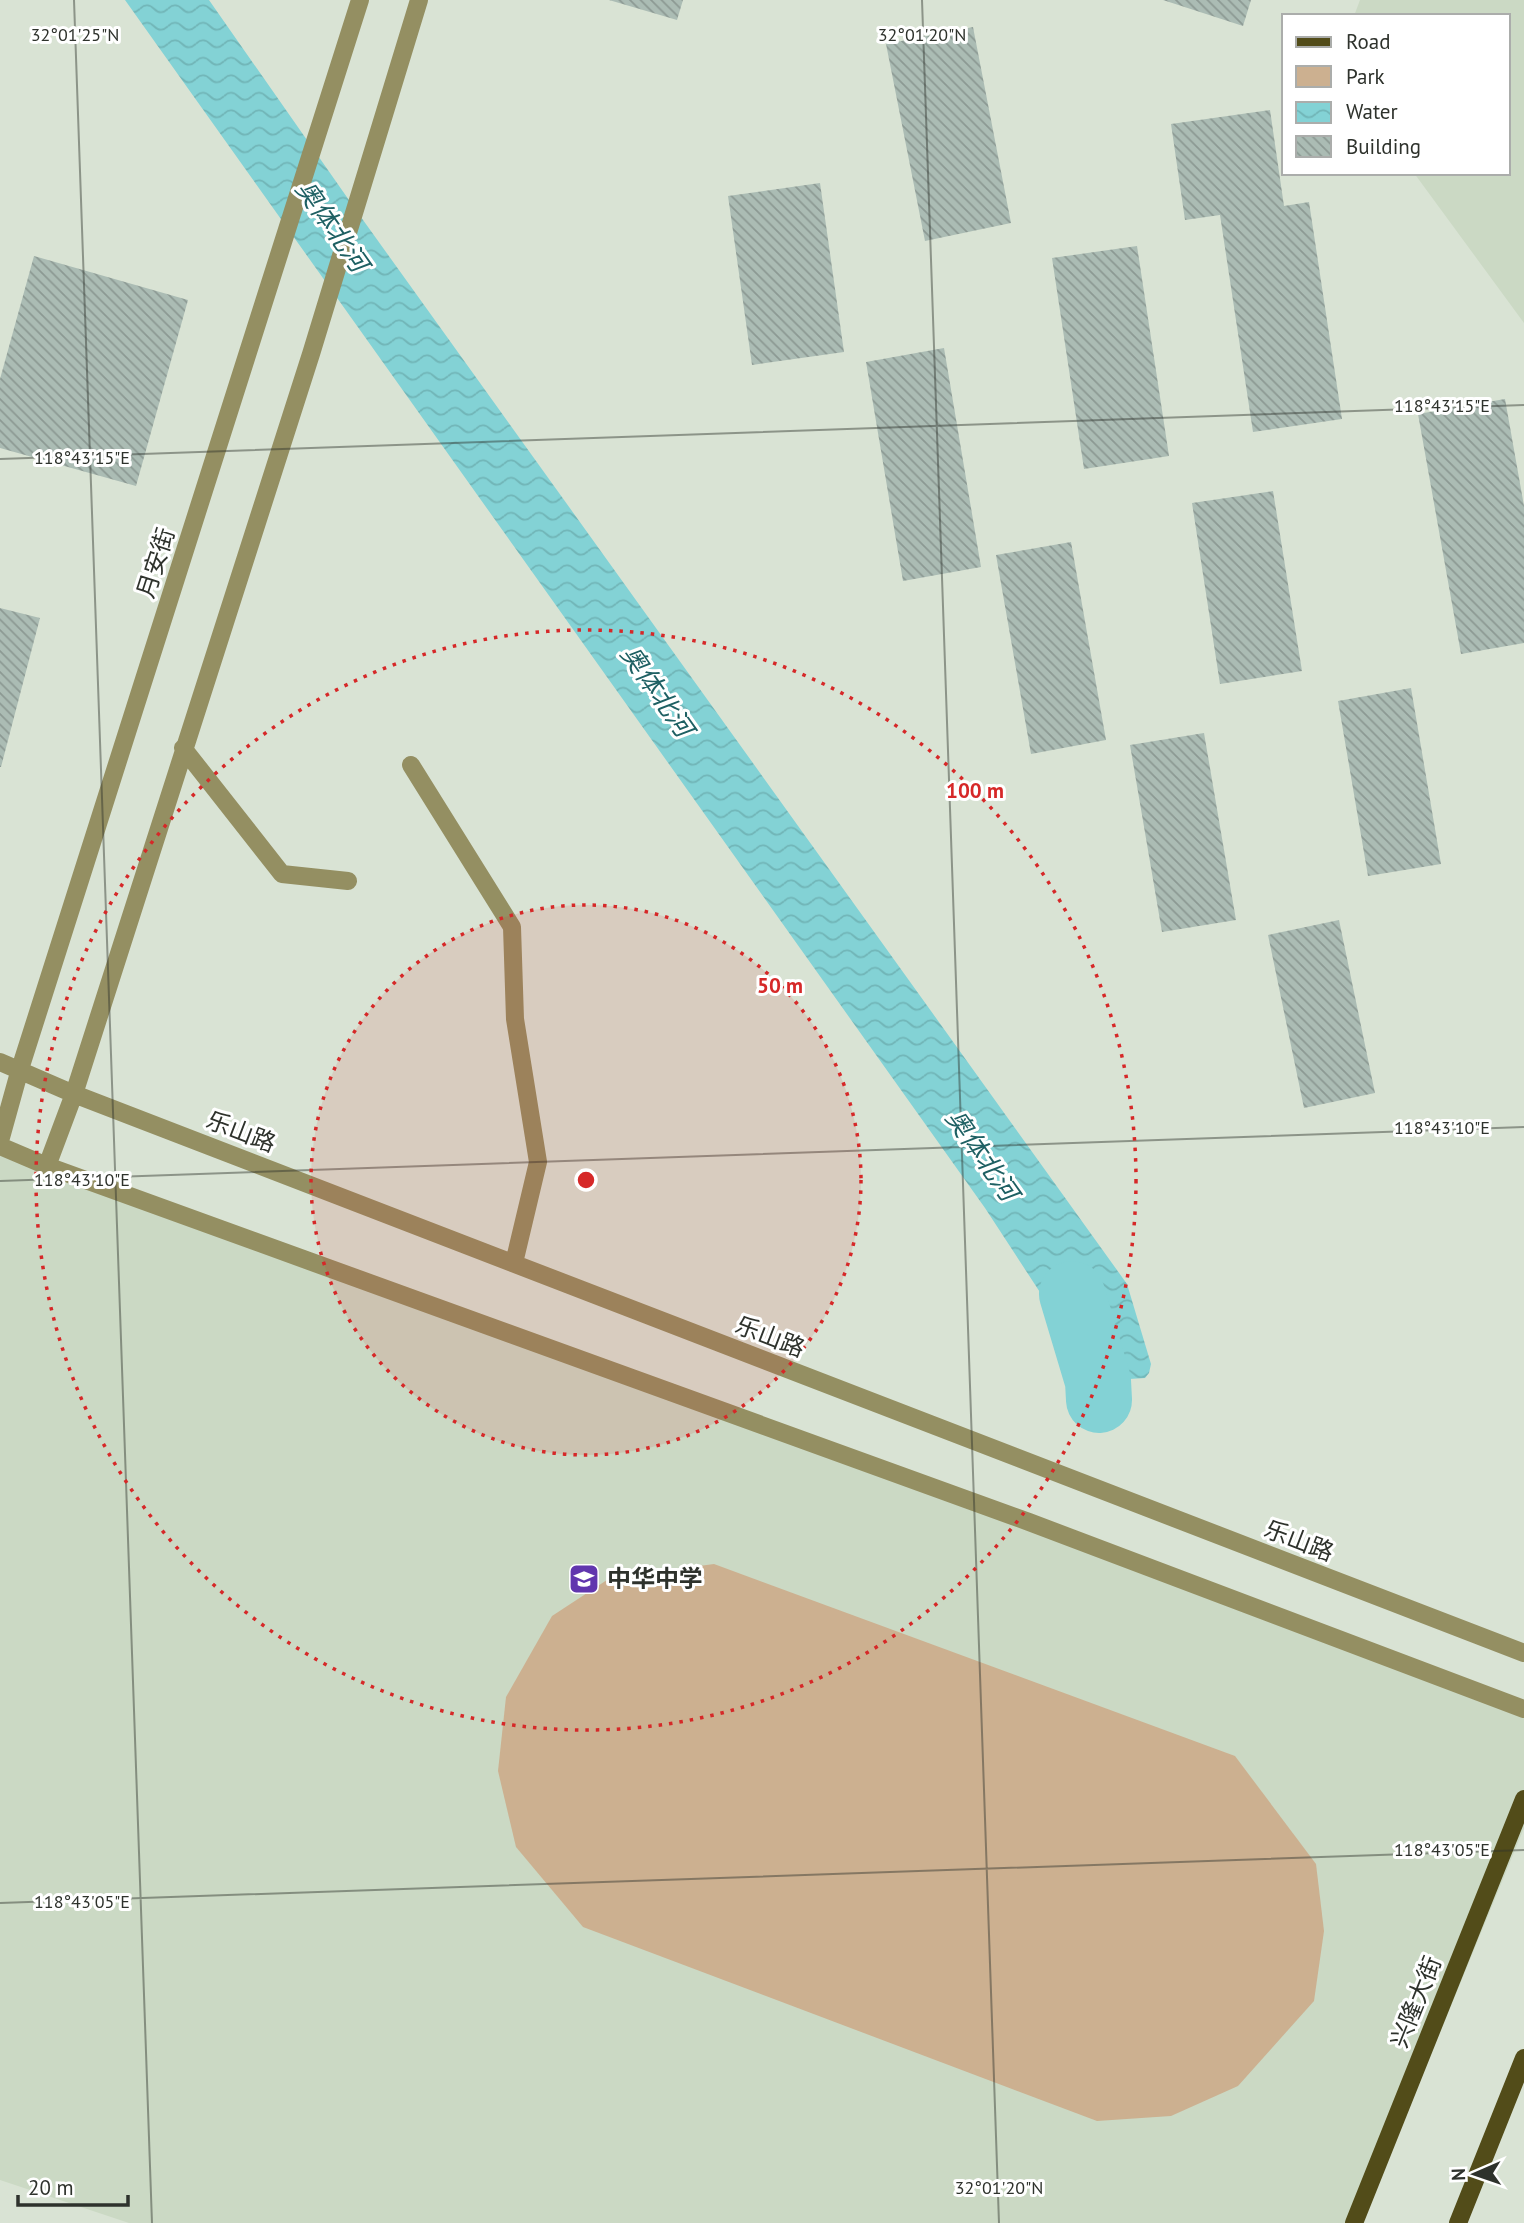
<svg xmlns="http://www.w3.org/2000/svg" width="1524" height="2223" viewBox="0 0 1524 2223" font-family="'PT Sans','Noto Sans SC',sans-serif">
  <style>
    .built { fill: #cbd9c4 }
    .park { fill: #ccb090 }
    .water { fill: url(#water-waves) }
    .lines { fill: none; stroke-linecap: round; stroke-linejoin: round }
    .river { stroke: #83d2d5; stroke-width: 66 }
    .building { fill: url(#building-back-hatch) }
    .minor { stroke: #948f62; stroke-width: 18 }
    .major { stroke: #524c19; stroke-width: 18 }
    .ticks { fill: none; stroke: #2e322c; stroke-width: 2; stroke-opacity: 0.45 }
    .ring { fill: none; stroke: #d62828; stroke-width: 3.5; stroke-dasharray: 3.5 7 }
    .labels { text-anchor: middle; stroke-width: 6; stroke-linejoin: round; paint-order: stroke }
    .street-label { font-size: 24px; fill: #2e322c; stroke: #fff }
    .poi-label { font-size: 24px; font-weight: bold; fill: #2e322c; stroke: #fff; text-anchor: start }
    .water-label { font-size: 26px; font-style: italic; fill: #1e6063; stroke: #fff }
    .ticks-label { font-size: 18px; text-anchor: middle; fill: #2e322c; stroke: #fff; stroke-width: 6; stroke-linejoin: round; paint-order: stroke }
    .centre { fill: #d62828; stroke: #fff; stroke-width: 3.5 }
    .ring-label { font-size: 21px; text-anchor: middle; font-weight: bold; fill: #d62828; stroke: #fff; stroke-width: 6; stroke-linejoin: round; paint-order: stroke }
  </style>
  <defs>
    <pattern id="water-waves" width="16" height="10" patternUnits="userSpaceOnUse" patternTransform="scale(1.75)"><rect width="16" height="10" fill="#83d2d5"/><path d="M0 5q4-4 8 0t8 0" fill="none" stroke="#71b5b7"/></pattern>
    <pattern id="building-back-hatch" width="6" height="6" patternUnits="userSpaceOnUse" patternTransform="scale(1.75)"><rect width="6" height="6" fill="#abbcb4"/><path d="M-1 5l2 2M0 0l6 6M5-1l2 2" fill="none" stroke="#8c9993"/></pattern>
  </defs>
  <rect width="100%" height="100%" fill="#d9e3d4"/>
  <!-- built -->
  <path class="built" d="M 1360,0 L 1524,0 L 1524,323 L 1414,173 L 1508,173 L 1508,16 L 1354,16 Z
    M 0,1146 L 1524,1709 L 1524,1828 L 1362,2223 L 129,2223 L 0,2180 Z"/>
  <!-- park -->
  <path class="park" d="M 714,1564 L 1235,1756 L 1316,1864 L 1324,1931 L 1314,2001 L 1238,2086 L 1171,2116 L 1097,2121 L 583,1927 L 516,1847 L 498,1771 L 506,1697 L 552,1616 L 610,1578 Z"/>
  <!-- water -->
  <path class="water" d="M 125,0 L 209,0 L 358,213 L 1127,1284 L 1151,1364 L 1149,1373 L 1145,1378 L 1098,1381 L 1064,1351 L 1047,1303 L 985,1208 Z"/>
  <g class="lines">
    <!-- river -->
    <path class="river" d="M 1072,1294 L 1098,1381 L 1099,1400"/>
  </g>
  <!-- building -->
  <path class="building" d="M 609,0 L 683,0 L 677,20 Z
    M 1163,0 L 1251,0 L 1243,26 Z
    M 973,27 L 1011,223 L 925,241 L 886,44 Z
    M 1270,110 L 1284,206 L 1309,202 L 1342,419 L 1253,432 L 1220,215 L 1185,220 L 1171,124 Z
    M 820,183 L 844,352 L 752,365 L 728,196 Z
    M 1137,246 L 1169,456 L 1084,469 L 1052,258 Z
    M 34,256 L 188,300 L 136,486 L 0,448 L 0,379 Z
    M 944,348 L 981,567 L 903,581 L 866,362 Z
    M 1505,399 L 1524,506 L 1524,643 L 1461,654 L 1418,414 Z
    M 1273,491 L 1302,671 L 1220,684 L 1192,503 Z
    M 1071,542 L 1106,740 L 1031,754 L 996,555 Z
    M 0,608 L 40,618 L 1,767 L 0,767 Z
    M 1411,688 L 1441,864 L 1368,876 L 1338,701 Z
    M 1204,733 L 1236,920 L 1162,932 L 1130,745 Z
    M 1339,920 L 1375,1093 L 1304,1108 L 1268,935 Z"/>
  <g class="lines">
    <!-- minor -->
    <path class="minor" d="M 183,748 L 282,874 L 348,881
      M 411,765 L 512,927 L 515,1019 L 538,1162 L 514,1263
      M 0,1062 L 74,1094 L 1524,1653
      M 0,1141 L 20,1069 L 360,0
      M 0,1146 L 47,1166 L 1029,1522 L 1524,1709
      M 47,1166 L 74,1094 L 311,354 L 419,0"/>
    <!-- major -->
    <path class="major" d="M 1354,2223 L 1524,1799
      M 1458,2223 L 1524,2058"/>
  </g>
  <!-- ticks -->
  <path class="ticks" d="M 74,0 L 152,2223M 922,0 L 999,2223M 0,459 L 1524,405M 0,1181 L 1524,1127M 0,1903 L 1524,1850"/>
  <!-- distance rings -->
  <circle cx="586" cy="1180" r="275" fill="#d62828" fill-opacity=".12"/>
  <g class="ring">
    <circle cx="586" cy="1180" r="275"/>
    <circle cx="586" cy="1180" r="550"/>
  </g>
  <!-- icons -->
  <defs>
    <g id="school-square" transform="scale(1.575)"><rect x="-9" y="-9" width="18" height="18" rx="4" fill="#6136ae" stroke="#fff"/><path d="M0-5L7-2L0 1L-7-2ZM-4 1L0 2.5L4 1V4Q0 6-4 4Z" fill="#fff"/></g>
  </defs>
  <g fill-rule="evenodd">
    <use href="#school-square" x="584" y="1579"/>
  </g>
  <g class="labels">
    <!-- street labels -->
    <g class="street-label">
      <text transform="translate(156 563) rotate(-72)" y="8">月安街</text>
      <text transform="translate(241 1132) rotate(21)" y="8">乐山路</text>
      <text transform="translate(770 1337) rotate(21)" y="8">乐山路</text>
      <text transform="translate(1299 1541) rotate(21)" y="8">乐山路</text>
      <text transform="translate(1416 2002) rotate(-68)" y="8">兴隆大街</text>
    </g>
    <!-- poi labels -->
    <g class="poi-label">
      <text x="607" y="1587">中华中学</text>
    </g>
    <!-- water labels -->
    <g class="water-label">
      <text transform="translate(332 226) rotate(55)" y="9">奥体北河</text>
      <text transform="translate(657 691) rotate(55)" y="9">奥体北河</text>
      <text transform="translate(982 1155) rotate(55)" y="9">奥体北河</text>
    </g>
  </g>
  <g class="ticks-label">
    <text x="75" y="41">32°01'25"N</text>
    <text x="922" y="41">32°01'20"N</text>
    <text x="1442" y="412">118°43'15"E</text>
    <text x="82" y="464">118°43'15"E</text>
    <text x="1442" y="1134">118°43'10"E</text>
    <text x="82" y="1186">118°43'10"E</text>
    <text x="1442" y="1856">118°43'05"E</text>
    <text x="82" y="1908">118°43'05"E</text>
    <text x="999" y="2194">32°01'20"N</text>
  </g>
  <circle cx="586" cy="1180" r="10" class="centre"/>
  <g class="ring-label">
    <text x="975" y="798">100 m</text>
    <text x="780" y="993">50 m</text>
  </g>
  <!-- legend -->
  <rect x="1282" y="14" width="228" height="161" fill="#ffffff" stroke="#abadab" stroke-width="2"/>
  <rect x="1296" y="37" width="35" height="10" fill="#524c19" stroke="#abadab" stroke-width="2"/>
  <text x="1346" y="49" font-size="21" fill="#2e322c">Road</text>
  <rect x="1296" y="66" width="35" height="21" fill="#ccb090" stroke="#abadab" stroke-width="2"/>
  <text x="1346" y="84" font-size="21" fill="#2e322c">Park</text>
  <rect x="1296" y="102" width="35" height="21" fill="url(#water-waves)" stroke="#abadab" stroke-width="2"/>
  <text x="1346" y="119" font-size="21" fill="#2e322c">Water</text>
  <rect x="1296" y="136" width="35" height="21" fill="url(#building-back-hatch)" stroke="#abadab" stroke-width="2"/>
  <text x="1346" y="154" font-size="21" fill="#2e322c">Building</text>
  <!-- north arrow -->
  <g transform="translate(1475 2174) rotate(268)" stroke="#ffffff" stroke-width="5" paint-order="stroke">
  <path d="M0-5L12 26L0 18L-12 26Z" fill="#2e322c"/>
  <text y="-10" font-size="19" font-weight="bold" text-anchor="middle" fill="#2e322c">N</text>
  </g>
  <!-- scale -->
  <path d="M18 2195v10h110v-10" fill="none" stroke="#2e322c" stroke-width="3.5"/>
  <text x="28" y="2195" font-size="21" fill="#2e322c" stroke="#ffffff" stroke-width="5" paint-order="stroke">20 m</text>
</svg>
